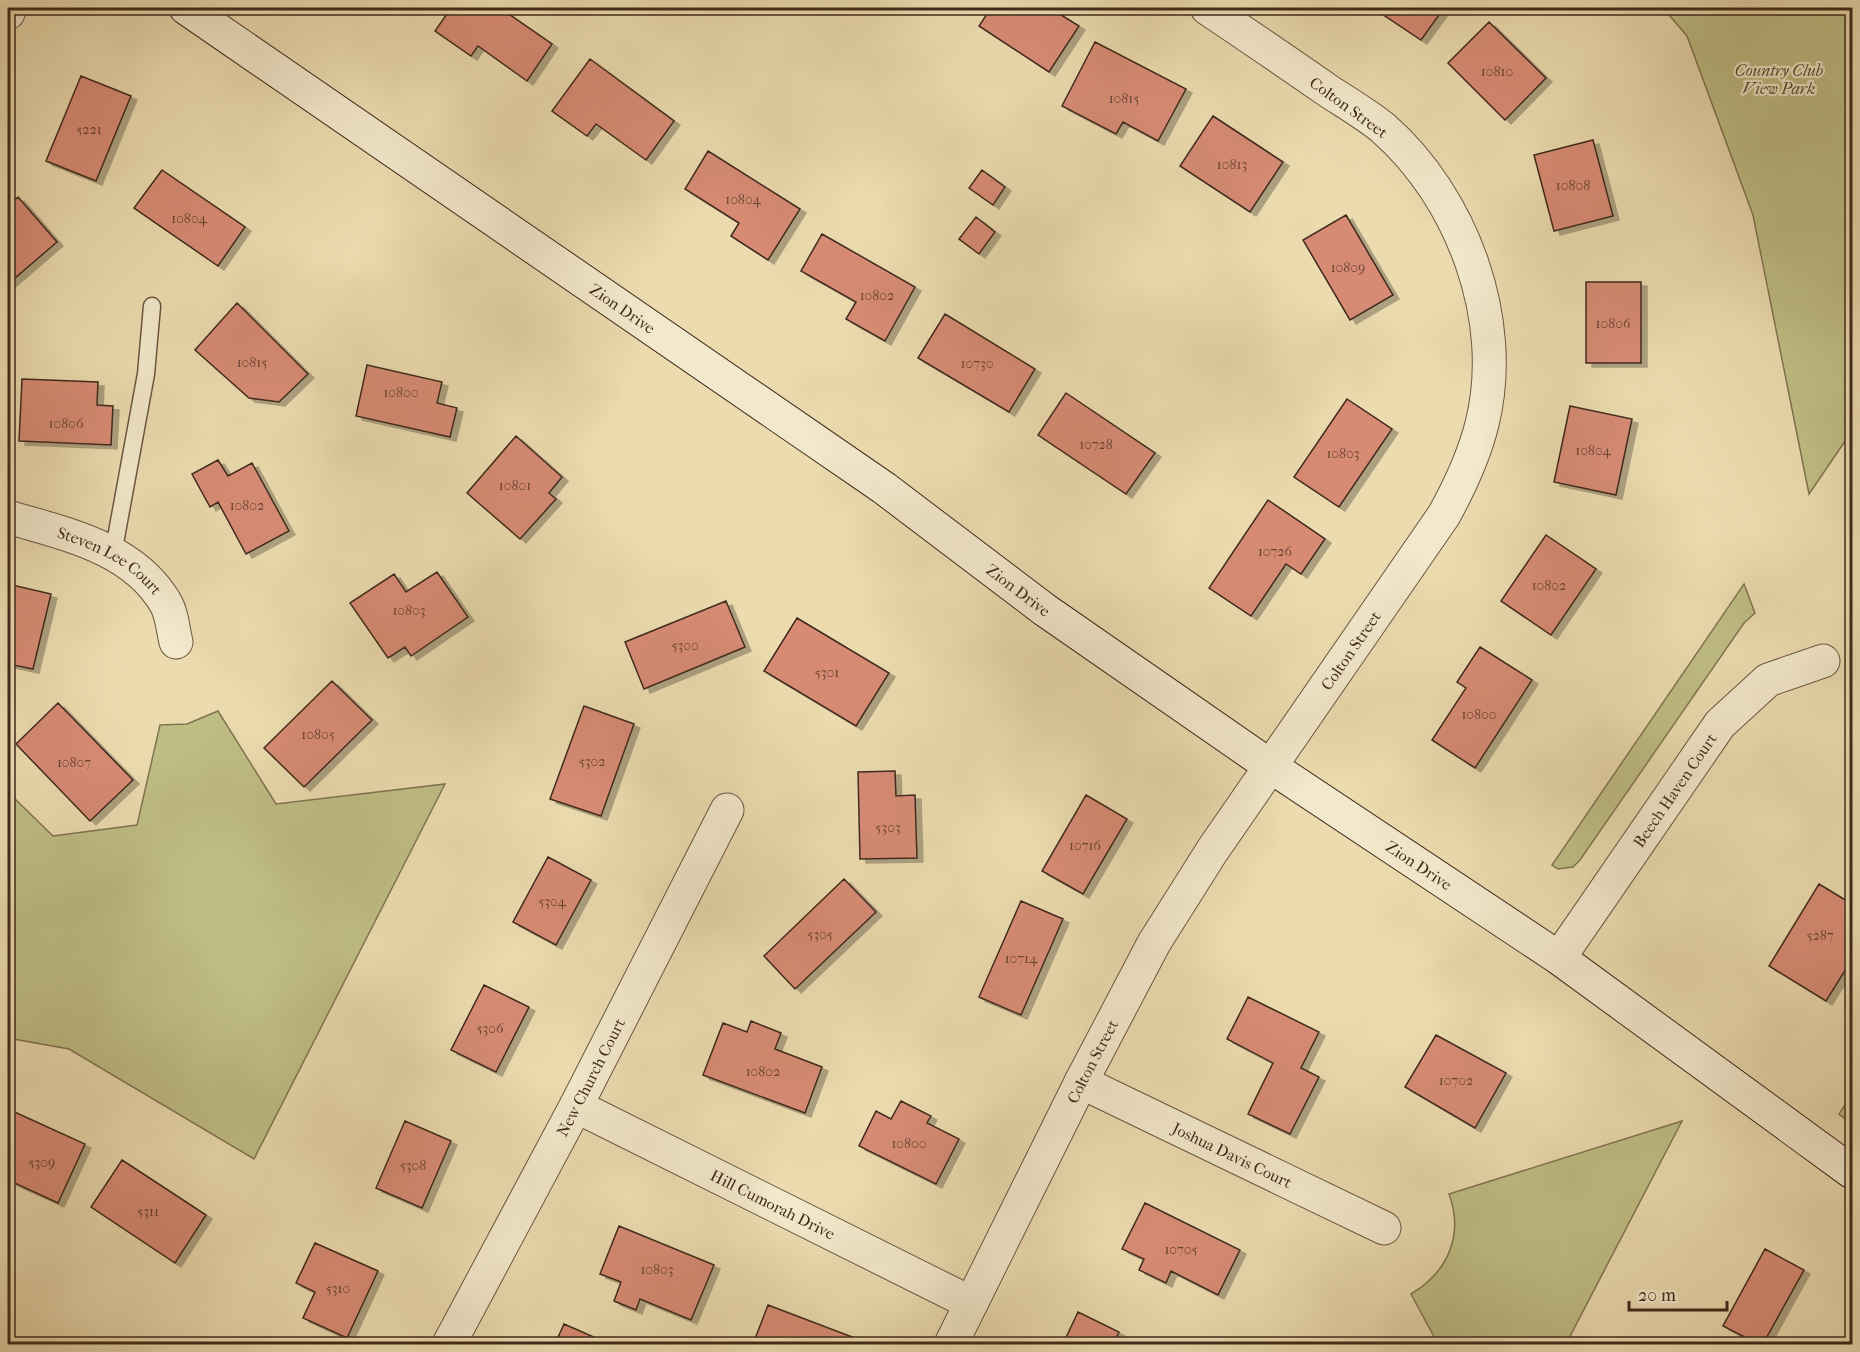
<svg xmlns="http://www.w3.org/2000/svg" width="1860" height="1352" viewBox="0 0 1860 1352" font-family="'IM FELL French Canon',serif">
  <style>
    .green { fill: #bfbe85; stroke: #807450; stroke-width: 1.5 }
    .building { fill: #d78b75; stroke: #402a1c; stroke-width: 1.5; filter: url(#shadow) }
    .lines { fill: none; stroke-linecap: round; stroke-linejoin: round }
    .service-casing { stroke: #6b5641; stroke-width: 19 }
    .minor-casing { stroke: #6b5641; stroke-width: 35 }
    .secondary-casing { stroke: #402a1c; stroke-width: 35 }
    .service { stroke: #f2e8cb; stroke-width: 16 }
    .minor { stroke: #f2e8cb; stroke-width: 33 }
    .secondary { stroke: #f2e8cb; stroke-width: 33 }
    .labels { text-anchor: middle; stroke-width: 4.5; stroke-linejoin: round; paint-order: stroke }
    .number-label { font-size: 14px; fill: #664232 }
    .park-label { font-size: 16px; font-style: italic; fill: #594831; stroke: #f2e8cb }
    .street-label { font-size: 16px; fill: #402a1c; stroke: #f2e8cb }
  </style>
  <defs>
    <filter id="shadow"><feDropShadow dx="6" dy="4" stdDeviation="0" flood-color="#0004"/></filter>
  </defs>
  <rect width="100%" height="100%" fill="#ebdbaf"/>
  <filter id="stains"><feTurbulence type="fractalNoise" baseFrequency=".00333" numOctaves="4"/><feColorMatrix values="0 0 0 0 .2 0 0 0 0 .09 0 0 0 0 .02 0 0 0 .5 -.17"/></filter>
  <radialGradient id="worn" r=".72"><stop offset=".6" stop-color="#630" stop-opacity="0"/><stop offset="1" stop-color="#630" stop-opacity=".3"/></radialGradient>
  <!-- green -->
  <path class="green" d="M 1663,8 L 1852,8 L 1852,431 L 1809,494 L 1753,215 L 1687,36 Z
    M 1744,584 L 1755,613 L 1744,623 L 1580,860 L 1573,867 L 1558,869 L 1552,865 Z
    M 218,711 L 276,804 L 445,784 L 254,1159 L 69,1049 L 8,1038 L 8,936 L 12,935 L 10,794 L 53,836 L 137,825 L 160,725 L 187,724 Z
    M 1852,1094 L 1852,1124 L 1839,1114 Z
    M 1682,1121 L 1566,1344 L 1438,1344 L 1411,1294 C 1448,1272 1464,1235 1449,1194 Z"/>
  <!-- building -->
  <path class="building" d="M 451,8 L 500,8 L 552,44 L 527,81 L 478,46 L 471,56 L 435,31 Z
    M 991,8 L 1050,8 L 1079,26 L 1049,72 L 979,26 Z
    M 1373,8 L 1444,8 L 1421,40 Z
    M 1489,22 L 1546,78 L 1505,120 L 1448,63 Z
    M 1095,42 L 1186,89 L 1158,141 L 1123,122 L 1116,134 L 1062,106 Z
    M 590,59 L 674,121 L 646,160 L 596,124 L 587,136 L 552,111 Z
    M 81,76 L 131,96 L 96,181 L 46,161 Z
    M 1213,116 L 1283,162 L 1250,212 L 1180,166 Z
    M 1593,140 L 1613,216 L 1554,231 L 1534,155 Z
    M 708,151 L 800,209 L 768,260 L 731,236 L 739,223 L 685,189 Z
    M 162,170 L 245,227 L 218,266 L 134,208 Z
    M 982,170 L 1005,187 L 993,205 L 969,188 Z
    M 18,197 L 57,242 L 8,284 L 8,206 Z
    M 1346,215 L 1393,295 L 1350,320 L 1303,240 Z
    M 976,217 L 995,232 L 979,254 L 959,239 Z
    M 822,234 L 915,287 L 885,341 L 846,319 L 856,302 L 801,271 Z
    M 1586,282 L 1641,282 L 1641,363 L 1586,363 Z
    M 237,303 L 308,374 L 279,402 L 249,398 L 195,350 Z
    M 945,314 L 1035,369 L 1009,412 L 918,358 Z
    M 367,365 L 442,382 L 437,403 L 457,408 L 450,437 L 356,416 Z
    M 22,379 L 98,382 L 97,405 L 113,406 L 111,445 L 19,441 Z
    M 1066,393 L 1155,453 L 1126,494 L 1038,435 Z
    M 1347,399 L 1392,429 L 1339,507 L 1294,477 Z
    M 1570,406 L 1632,419 L 1616,495 L 1554,482 Z
    M 516,436 L 562,477 L 549,493 L 556,499 L 520,539 L 467,493 Z
    M 218,460 L 228,476 L 252,463 L 289,531 L 246,554 L 218,502 L 210,507 L 192,474 Z
    M 1268,500 L 1325,539 L 1301,574 L 1286,564 L 1251,616 L 1209,588 Z
    M 1546,535 L 1596,569 L 1551,635 L 1501,601 Z
    M 437,572 L 468,617 L 411,656 L 405,647 L 388,658 L 350,603 L 394,574 L 406,592 Z
    M 8,584 L 51,594 L 33,669 L 8,664 Z
    M 726,601 L 745,647 L 644,689 L 625,642 Z
    M 797,618 L 889,673 L 856,726 L 764,671 Z
    M 1480,647 L 1532,680 L 1475,768 L 1432,740 L 1466,688 L 1457,682 Z
    M 332,681 L 372,720 L 304,787 L 264,748 Z
    M 58,703 L 133,780 L 90,821 L 16,744 Z
    M 584,706 L 634,724 L 601,816 L 550,799 Z
    M 895,771 L 896,796 L 915,795 L 917,858 L 860,859 L 858,772 Z
    M 1086,795 L 1127,819 L 1083,894 L 1042,871 Z
    M 548,857 L 591,880 L 556,945 L 513,922 Z
    M 844,879 L 876,912 L 795,989 L 764,956 Z
    M 1819,884 L 1852,904 L 1852,973 L 1846,969 L 1826,1001 L 1769,966 Z
    M 1021,901 L 1063,919 L 1021,1015 L 979,997 Z
    M 484,985 L 529,1007 L 496,1072 L 451,1050 Z
    M 1248,997 L 1319,1032 L 1301,1068 L 1319,1077 L 1290,1134 L 1248,1114 L 1273,1063 L 1227,1039 Z
    M 751,1021 L 781,1033 L 775,1049 L 822,1067 L 805,1113 L 703,1075 L 723,1023 L 747,1032 Z
    M 1436,1035 L 1506,1073 L 1475,1128 L 1405,1087 Z
    M 901,1101 L 931,1116 L 927,1123 L 959,1139 L 936,1184 L 859,1146 L 876,1111 L 891,1119 Z
    M 8,1109 L 85,1144 L 58,1203 L 8,1180 Z
    M 405,1121 L 451,1141 L 422,1208 L 376,1188 Z
    M 122,1160 L 206,1215 L 175,1263 L 91,1207 Z
    M 1145,1203 L 1240,1250 L 1218,1295 L 1171,1271 L 1166,1283 L 1139,1270 L 1144,1259 L 1122,1249 Z
    M 619,1226 L 714,1265 L 691,1320 L 640,1299 L 636,1310 L 614,1301 L 621,1282 L 600,1274 Z
    M 315,1243 L 378,1271 L 347,1338 L 303,1318 L 315,1292 L 296,1283 Z
    M 1765,1249 L 1804,1270 L 1763,1344 L 1758,1344 L 1723,1326 Z
    M 768,1305 L 868,1343 L 868,1344 L 753,1344 Z
    M 1078,1312 L 1119,1332 L 1113,1344 L 1063,1344 Z
    M 564,1324 L 603,1341 L 601,1344 L 555,1344 Z"/>
  <g class="lines">
    <!-- service casing -->
    <g class="service-casing">
      <path id="service" d="M 113,554 L 146,374 L 152,306"/>
    </g>
    <!-- minor casing -->
    <g class="minor-casing">
      <g id="minor">
        <path d="M 8,13 L 10,8"/>
        <path id="s1" d="M 8,517 C 65,534 132,547 165,602 C 172,613 173,630 176,642"/>
        <path id="s2" d="M 1559,958 L 1720,724 L 1768,680 L 1823,661"/>
        <path id="s3" d="M 1081,1082 L 1384,1228"/>
        <path id="s4" d="M 576,1106 L 971,1303"/>
        <path id="s5" d="M 449,1344 L 576,1106 L 727,810"/>
        <path id="s6" d="M 951,1344 L 1081,1082 L 1154,943 L 1212,851 L 1444,515 C 1460,486 1474,456 1482,424 C 1508,320 1462,197 1383,128 C 1366,114 1345,102 1327,90 C 1287,62 1247,35 1207,8"/>
      </g>
    </g>
    <!-- secondary casing -->
    <g class="secondary-casing">
      <g id="secondary">
        <path id="s7" d="M 186,8 L 884,488 L 1045,610 L 1270,766 L 1559,958 L 1852,1172"/>
      </g>
    </g>
    <!-- service -->
    <use href="#service" class="service"/>
    <!-- minor -->
    <use href="#minor" class="minor"/>
    <!-- secondary -->
    <use href="#secondary" class="secondary"/>
  </g>
  <g class="labels">
    <!-- number labels -->
    <g class="number-label">
      <text x="1497" y="76">10810</text>
      <text x="1124" y="103">10815</text>
      <text x="89" y="134">5221</text>
      <text x="1232" y="169">10813</text>
      <text x="1573" y="190">10808</text>
      <text x="743" y="204">10804</text>
      <text x="189" y="223">10804</text>
      <text x="1348" y="272">10809</text>
      <text x="877" y="300">10802</text>
      <text x="1613" y="328">10806</text>
      <text x="252" y="367">10815</text>
      <text x="977" y="368">10730</text>
      <text x="401" y="397">10800</text>
      <text x="66" y="428">10806</text>
      <text x="1096" y="449">10728</text>
      <text x="1593" y="455">10804</text>
      <text x="1343" y="458">10803</text>
      <text x="515" y="490">10801</text>
      <text x="247" y="510">10802</text>
      <text x="1275" y="556">10726</text>
      <text x="1549" y="590">10802</text>
      <text x="409" y="615">10803</text>
      <text x="685" y="650">5300</text>
      <text x="827" y="677">5301</text>
      <text x="1479" y="719">10800</text>
      <text x="318" y="739">10805</text>
      <text x="592" y="766">5302</text>
      <text x="74" y="767">10807</text>
      <text x="888" y="832">5303</text>
      <text x="1085" y="850">10716</text>
      <text x="552" y="906">5304</text>
      <text x="820" y="939">5305</text>
      <text x="1820" y="940">5287</text>
      <text x="1021" y="963">10714</text>
      <text x="490" y="1033">5306</text>
      <text x="763" y="1076">10802</text>
      <text x="1456" y="1085">10702</text>
      <text x="909" y="1148">10800</text>
      <text x="42" y="1167">5309</text>
      <text x="413" y="1170">5308</text>
      <text x="148" y="1216">5311</text>
      <text x="1181" y="1254">10705</text>
      <text x="657" y="1274">10803</text>
      <text x="338" y="1293">5310</text>
    </g>
    <!-- park labels -->
    <g class="park-label">
      <text x="1779" y="76">Country Club<tspan x="1779" dy="18">View Park</tspan></text>
    </g>
    <!-- street labels -->
    <g class="street-label">
      <text transform="translate(1349 107) rotate(36)" y="6">Colton Street</text>
      <text dy="6" stroke="none"><textPath href="#s7" startOffset="530">Zion Drive</textPath></text>
      <text dy="6" stroke="none"><textPath href="#s1" startOffset="112">Steven Lee Court</textPath></text>
      <text dy="6" stroke="none"><textPath href="#s7" startOffset="1016">Zion Drive</textPath></text>
      <text dy="6" stroke="none"><textPath href="#s6" startOffset="802">Colton Street</textPath></text>
      <text dy="6" stroke="none"><textPath href="#s2" startOffset="204">Beech Haven Court</textPath></text>
      <text dy="6" stroke="none"><textPath href="#s7" startOffset="1502">Zion Drive</textPath></text>
      <text dy="6" stroke="none"><textPath href="#s6" startOffset="316">Colton Street</textPath></text>
      <text dy="6" stroke="none"><textPath href="#s5" startOffset="302">New Church Court</textPath></text>
      <text dy="6" stroke="none"><textPath href="#s3" startOffset="168">Joshua Davis Court</textPath></text>
      <text dy="6" stroke="none"><textPath href="#s4" startOffset="220">Hill Cumorah Drive</textPath></text>
    </g>
  </g>
  <!-- margin -->
  <rect width="1860" height="1352" fill="none" stroke="#ebdbaf" stroke-width="30"/>
  <rect x="9" y="9" width="1842" height="1334" fill="none" stroke="#402a1c" stroke-width="3"/>
  <rect x="15" y="15" width="1830" height="1322" fill="none" stroke="#402a1c" stroke-width="1.5"/>
  <!-- scale -->
  <path d="M1629 1301v9h98v-9" fill="none" stroke="#402a1c" stroke-width="3"/>
  <text x="1638" y="1301" font-size="18" fill="#402a1c" stroke="#f2e8cb" stroke-width="4.5" paint-order="stroke">20 m</text>
  <rect width="100%" height="100%" filter="url(#stains)"/>
  <rect width="100%" height="100%" fill="url(#worn)"/>
</svg>
